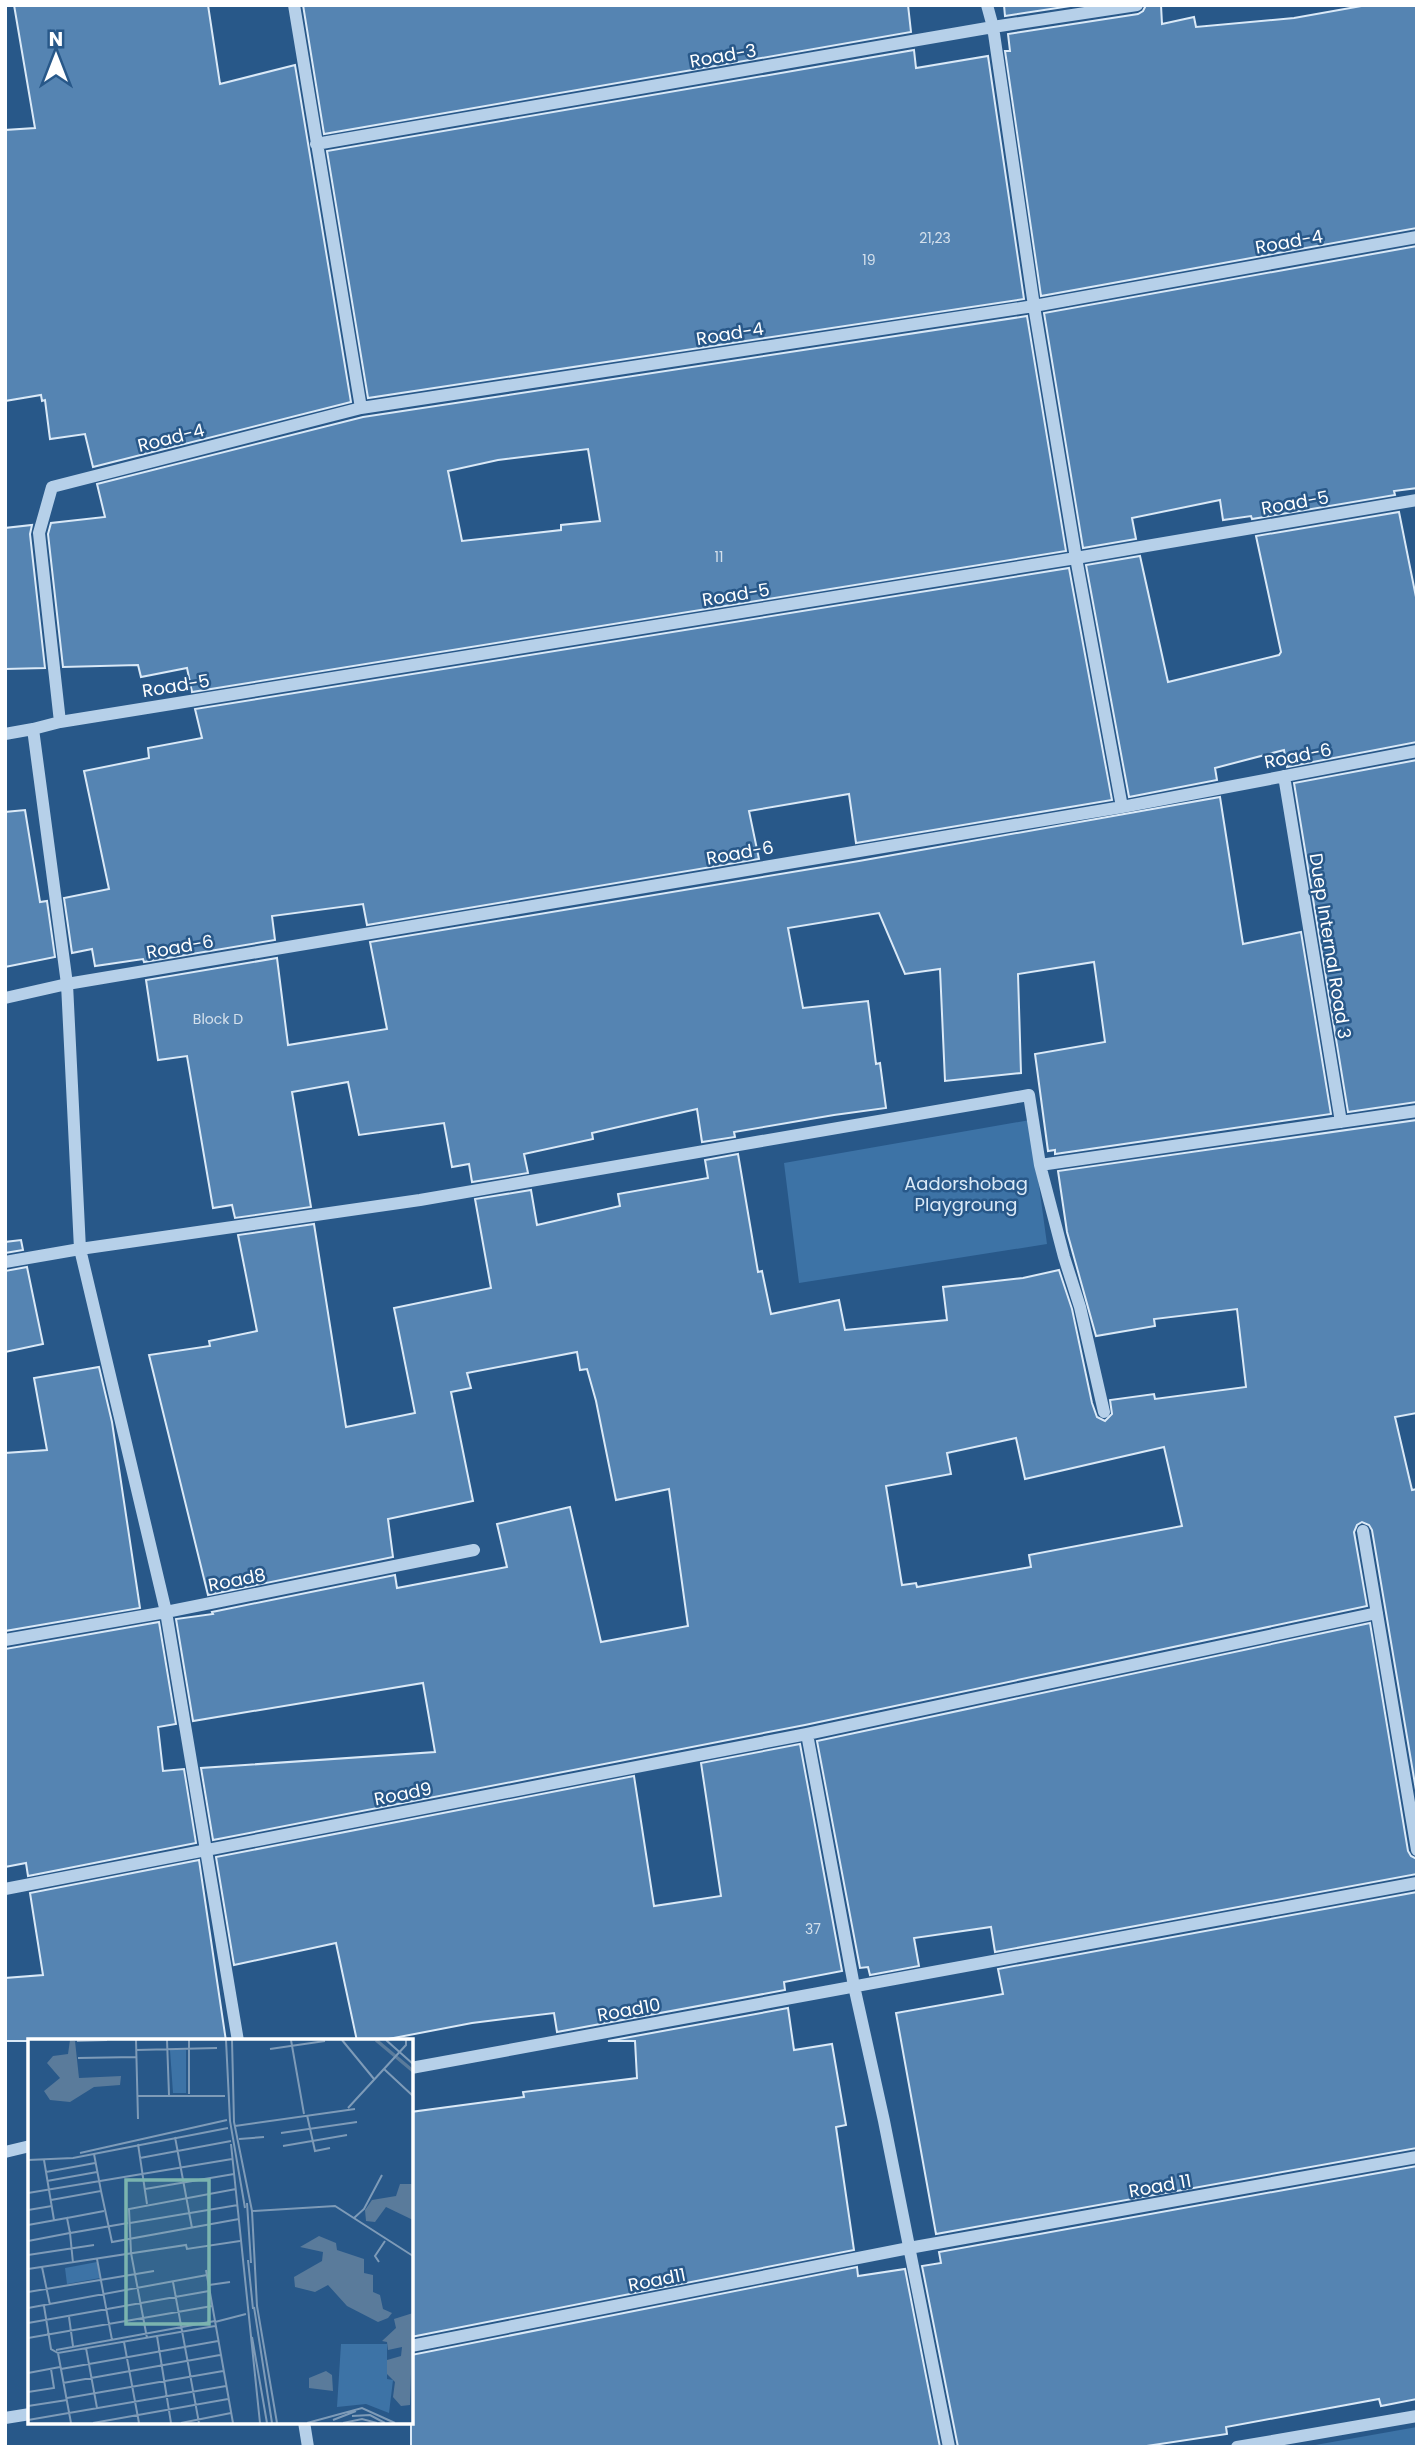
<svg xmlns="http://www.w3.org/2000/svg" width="1422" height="2452" viewBox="0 0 1422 2452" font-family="Poppins,sans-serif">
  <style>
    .green { fill: #3d73a6 }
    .building { fill: #5584b2; stroke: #dae9f7; stroke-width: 2; fill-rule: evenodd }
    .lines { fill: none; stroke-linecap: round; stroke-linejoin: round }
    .minor { stroke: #b6d0e9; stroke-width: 12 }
    .labels { text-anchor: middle; stroke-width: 5; stroke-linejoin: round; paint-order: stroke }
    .number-label { font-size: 14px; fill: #d4e0ec }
    .street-label { font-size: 18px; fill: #fff; stroke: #285889 }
    .park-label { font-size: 18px; fill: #dae9f7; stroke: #285889 }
    .inset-river { fill: none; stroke: #5a7b9b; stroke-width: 3.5 }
    .inset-road { fill: none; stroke: #7e9bb8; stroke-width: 2 }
    .view { fill: #7bb4af; fill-opacity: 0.15; stroke: #7bb4af; stroke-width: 3.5 }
    .inset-edge { fill: none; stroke: #fff; stroke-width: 3.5 }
  </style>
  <rect width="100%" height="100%" fill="#285889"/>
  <!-- green -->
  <path class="green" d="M 1030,1120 L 1047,1244 L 799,1283 L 784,1163 Z
    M 1417,2427 L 1417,2447 L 1304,2447 Z"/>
  <!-- building -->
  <path class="building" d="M 14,5 L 208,5 L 220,84 L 295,65 L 351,402 L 93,467 L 85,434 L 50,439 L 45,400 L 42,401 L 41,395 L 5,401 L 5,130 L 35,128 Z
    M 303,5 L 908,5 L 911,32 L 324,134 Z
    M 1004,5 L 1077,5 L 1005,16 Z
    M 1146,5 L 1161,5 L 1162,24 L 1194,17 L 1196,27 L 1294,18 L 1367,5 L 1417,5 L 1417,228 L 1041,296 L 1005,51 L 1010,51 L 1008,34 L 1138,14 L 1143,11 Z
    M 914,50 L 916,68 L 988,56 L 1024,299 L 368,398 L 327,151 Z
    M 1417,246 L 1417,488 L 1394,491 L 1395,495 L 1252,519 L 1251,516 L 1223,520 L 1220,500 L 1132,518 L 1136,539 L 1083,548 L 1044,313 Z
    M 1027,316 L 1066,551 L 192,692 L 187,668 L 141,677 L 138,665 L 63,667 L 48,534 L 51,523 L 105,517 L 97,484 L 363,417 ZM 588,449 L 600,521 L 561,525 L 561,530 L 462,541 L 448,471 L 498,460 Z
    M 1399,512 L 1417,602 L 1417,742 L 1287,767 L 1284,750 L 1215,768 L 1217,780 L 1129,797 L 1086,565 L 1140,556 L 1168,682 L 1279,655 L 1281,652 L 1256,536 Z
    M 32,525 L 30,534 L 45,668 L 5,669 L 5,528 Z
    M 1069,568 L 1112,800 L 856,843 L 849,794 L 749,811 L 759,859 L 367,925 L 363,904 L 272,916 L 275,940 L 144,962 L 143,959 L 95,966 L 92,949 L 72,953 L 64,898 L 109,889 L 84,771 L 149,758 L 148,748 L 202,738 L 195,709 Z
    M 1417,760 L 1417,1102 L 1348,1112 L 1294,783 Z
    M 1220,797 L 1243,944 L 1301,932 L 1331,1114 L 1055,1154 L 1055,1150 L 1048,1151 L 1035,1054 L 1105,1042 L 1094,962 L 1018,974 L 1021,1073 L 945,1081 L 940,969 L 905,974 L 879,913 L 788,928 L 803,1008 L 868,1001 L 876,1064 L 880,1063 L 886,1108 L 834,1115 L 734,1132 L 735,1137 L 702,1142 L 697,1109 L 592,1133 L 593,1139 L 524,1154 L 528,1173 L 472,1182 L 469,1164 L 452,1167 L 444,1123 L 359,1135 L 348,1082 L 292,1092 L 311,1207 L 235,1218 L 232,1205 L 213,1208 L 187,1056 L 158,1060 L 146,980 L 277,958 L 288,1045 L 387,1029 L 370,942 L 859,861 Z
    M 25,810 L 40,902 L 47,901 L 55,957 L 5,967 L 5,812 Z
    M 1417,1120 L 1417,1413 L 1395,1417 L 1412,1490 L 1417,1489 L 1417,1796 L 1372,1530 L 1369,1525 L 1362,1522 L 1357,1525 L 1354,1532 L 1367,1606 L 805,1725 L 213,1840 L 201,1768 L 435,1752 L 423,1683 L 193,1721 L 176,1619 L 213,1614 L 212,1612 L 395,1575 L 397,1588 L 507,1567 L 497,1524 L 570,1507 L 601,1642 L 688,1626 L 669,1489 L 616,1500 L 596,1401 L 587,1369 L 580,1370 L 577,1352 L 467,1373 L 471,1388 L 451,1392 L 473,1501 L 388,1519 L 393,1557 L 208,1595 L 149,1355 L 210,1346 L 209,1341 L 257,1331 L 238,1235 L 314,1224 L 346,1427 L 415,1413 L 394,1308 L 491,1288 L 475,1199 L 531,1190 L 537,1225 L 620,1206 L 618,1194 L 708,1178 L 705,1160 L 738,1154 L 758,1272 L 762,1271 L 771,1314 L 839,1300 L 845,1330 L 947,1320 L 943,1287 L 1023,1278 L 1059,1270 L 1072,1309 L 1092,1403 L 1097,1417 L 1105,1421 L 1112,1414 L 1110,1400 L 1154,1394 L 1155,1399 L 1246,1387 L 1237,1309 L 1154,1319 L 1155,1326 L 1096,1336 L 1067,1232 L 1058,1171 ZM 1016,1438 L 1025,1479 L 1164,1447 L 1182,1526 L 1029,1555 L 1031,1567 L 917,1587 L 916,1583 L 902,1585 L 886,1486 L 951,1474 L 947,1453 Z
    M 21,1240 L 23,1250 L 5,1253 L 5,1242 Z
    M 27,1267 L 43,1344 L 5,1352 L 5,1271 Z
    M 99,1367 L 112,1422 L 140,1608 L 5,1631 L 5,1453 L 47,1450 L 34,1378 Z
    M 159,1622 L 176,1724 L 158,1727 L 163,1771 L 184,1769 L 196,1843 L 28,1876 L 26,1863 L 5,1867 L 5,1649 Z
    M 1370,1623 L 1408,1851 L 1411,1856 L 1417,1859 L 1417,1874 L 995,1952 L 991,1927 L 914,1938 L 919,1966 L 870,1975 L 868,1967 L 860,1968 L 817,1741 Z
    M 800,1744 L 842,1971 L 784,1982 L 785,1990 L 557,2032 L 554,2013 L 472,2023 L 378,2041 L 357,2041 L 336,1943 L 234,1965 L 216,1857 L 634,1776 L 654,1906 L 721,1896 L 701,1763 Z
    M 199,1860 L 226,2041 L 5,2041 L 5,1978 L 43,1975 L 30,1893 Z
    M 1417,1892 L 1417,2148 L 936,2234 L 896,2013 L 1003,1994 L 998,1969 Z
    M 788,2008 L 794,2050 L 832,2044 L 846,2125 L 836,2127 L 854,2250 L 411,2337 L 411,2112 L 524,2097 L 523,2092 L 637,2078 L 635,2041 L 608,2041 Z
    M 1417,2166 L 1417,2399 L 1381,2406 L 1379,2399 L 1226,2427 L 1227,2434 L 1140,2447 L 958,2447 L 922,2266 L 941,2263 L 939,2252 Z
    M 857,2267 L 858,2276 L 905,2269 L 940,2447 L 411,2447 L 411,2355 Z"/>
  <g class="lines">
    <!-- minor -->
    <path class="minor" d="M 294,5 L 361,408
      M 987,5 L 993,27 L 1034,306 L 1076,558 L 1122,807
      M 316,144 L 993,27 L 1137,5
      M 60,722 L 1076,558 L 1417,500
      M 5,734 L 33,729
      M 1284,776 L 1341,1122
      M 5,998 L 67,984 L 1122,807 L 1417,751
      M 1040,1165 L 1064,1257 L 1080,1307 L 1104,1412
      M 5,1262 L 80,1249 L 420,1200 L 1029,1095 L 1040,1165 L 1417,1111
      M 1363,1531 L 1417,1850
      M 5,1640 L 166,1612 L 474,1550
      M 807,1734 L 854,1986 L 884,2121 L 949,2447
      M 5,1889 L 807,1734 L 1377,1613
      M 238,2041 L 166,1612 L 80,1249 L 67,984 L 33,729 L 60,722 L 39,533 L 52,487 L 361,408 L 1034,306 L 1417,237
      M 411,2068 L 1417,1883
      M 5,2152 L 30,2146
      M 411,2346 L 909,2248 L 1417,2157
      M 5,2418 L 30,2414
      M 304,2422 L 308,2447
      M 1237,2447 L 1417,2416"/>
  </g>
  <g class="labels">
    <!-- number labels -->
    <g class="number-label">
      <text x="935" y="243">21,23</text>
      <text x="869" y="265">19</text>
      <text x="719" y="562">11</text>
      <text x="218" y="1024">Block D</text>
      <text x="813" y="1934">37</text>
    </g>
    <!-- street labels -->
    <g class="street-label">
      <text transform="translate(723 56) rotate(-10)" y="6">Road-3</text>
      <text transform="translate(1289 242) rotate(-10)" y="6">Road-4</text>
      <text transform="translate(730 334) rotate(-9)" y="6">Road-4</text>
      <text transform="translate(171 438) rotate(-14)" y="6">Road-4</text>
      <text transform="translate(1295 503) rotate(-10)" y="6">Road-5</text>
      <text transform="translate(736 595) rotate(-9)" y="6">Road-5</text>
      <text transform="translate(176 686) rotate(-9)" y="6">Road-5</text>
      <text transform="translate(1298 756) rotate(-11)" y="6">Road-6</text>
      <text transform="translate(740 853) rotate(-10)" y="6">Road-6</text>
      <text transform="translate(1330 946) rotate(81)" y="6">Duep Internal Road 3</text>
      <text transform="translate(180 947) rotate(-10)" y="6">Road-6</text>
      <text transform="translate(237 1580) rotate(-11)" y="6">Road8</text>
      <text transform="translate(403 1794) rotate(-11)" y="6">Road9</text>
      <text transform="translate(629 2010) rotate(-10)" y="6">Road10</text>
      <text transform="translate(1160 2186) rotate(-10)" y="6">Road 11</text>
      <text transform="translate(657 2280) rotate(-11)" y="6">Road11</text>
    </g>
    <!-- park labels -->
    <g class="park-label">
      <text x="966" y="1190">Aadorshobag<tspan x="966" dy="21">Playgroung</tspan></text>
    </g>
  </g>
  <!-- overview -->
  <g transform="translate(28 2039)">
    <rect width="385" height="385" fill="#285889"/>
    <path d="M 142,11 L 158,11 L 158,54 L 145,54 ZM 69,223 L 72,239 L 39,245 L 37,229 ZM 313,305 L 359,305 L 359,340 L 365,341 L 361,374 L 338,365 L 309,368 Z" fill="#3d73a6"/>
    <path d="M 42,1 L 47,2 L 51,39 L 93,37 L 92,46 L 66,48 L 42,63 L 22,61 L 16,52 L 32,39 L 19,24 L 25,17 L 40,15 ZM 372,145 L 385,145 L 385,181 L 358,168 L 347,183 L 338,182 L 337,171 L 344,161 L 368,157 ZM 291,197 L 308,204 L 309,211 L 336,220 L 336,234 L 345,236 L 345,253 L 352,256 L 355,270 L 364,274 L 360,279 L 350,283 L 319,267 L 300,246 L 287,253 L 267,248 L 266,238 L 294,222 L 295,213 L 272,208 ZM 385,274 L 382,366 L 373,367 L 365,358 L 367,343 L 359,335 L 359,321 L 373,317 L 374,308 L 360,311 L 359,303 L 354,302 L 368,289 L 366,280 ZM 298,332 L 304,336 L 305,352 L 281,349 L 281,339 Z" fill="#5a7b9b"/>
    <path class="inset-river" d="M 348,1 L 385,32"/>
    <path class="inset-road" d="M 108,1 L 110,80M 139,1 L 141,56M 198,1 L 202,82 L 217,169M 204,1 L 206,83 L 224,172 L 229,267 L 249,384M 263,1 L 276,75M 314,1 L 346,40M 358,1 L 385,25M 49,2 L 79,1M 242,10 L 297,2M 108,11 L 189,9M 50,19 L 108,18M 356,30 L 385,57M 161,55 L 161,1M 109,57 L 197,57M 320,69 L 378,6 L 378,1M 279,76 L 287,112 L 302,109M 207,87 L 327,70M 253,94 L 329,83M 147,98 L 164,189M 211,100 L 236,98M 110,105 L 119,165M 203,105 L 232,384M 255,107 L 319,96M 52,114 L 199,81M 112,119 L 203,102M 0,121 L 45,119 L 200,89M 16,121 L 26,181M 18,133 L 67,124M 19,142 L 69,133M 117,150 L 206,135M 73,152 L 84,203 L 211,180M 0,154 L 204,120M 23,161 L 73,152 L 66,115M 219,164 L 223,224M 0,171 L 24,167M 224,172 L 307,167 L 385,217M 39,179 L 76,172M 326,179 L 336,170 L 354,136M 102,184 L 210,166M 0,186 L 39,179 L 42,194 L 100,184M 0,202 L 42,194 L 45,224M 0,216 L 66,206M 69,220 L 84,301M 220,221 L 225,270M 351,223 L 347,217 L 357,202M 14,228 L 22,266M 0,230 L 158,206 L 159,210 L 212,202M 178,231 L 205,384M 145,243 L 171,384M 181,246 L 202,243M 0,253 L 126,232M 16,267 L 23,310 L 30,314 L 187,287M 226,268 L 244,384M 0,269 L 179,236M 41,278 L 45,307M 187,283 L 218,275M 0,284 L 181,252M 129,297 L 143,384M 224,298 L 239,384M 0,299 L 184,267M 119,299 L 103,214 L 101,170 L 208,150M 96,303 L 111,384M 58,309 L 69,369M 28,311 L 187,282M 30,314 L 43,384M 33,330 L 190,302M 0,334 L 32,328M 35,344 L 192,316M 0,353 L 26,349 L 23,330M 39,359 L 195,332M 0,367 L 39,361M 324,377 L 342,376 L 357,384M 0,381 L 198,347M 305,381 L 328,372M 65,384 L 200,360M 153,384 L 203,374M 279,384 L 334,369 L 367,384M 315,384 L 334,380 L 349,384"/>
    <path class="view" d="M 98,141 L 181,141 L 181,285 L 98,285 Z"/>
    <rect width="385" height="385" class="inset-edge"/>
  </g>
  <!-- border -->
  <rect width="1422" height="2452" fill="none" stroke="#ffffff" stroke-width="14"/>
  <!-- north arrow -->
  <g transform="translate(56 56)" stroke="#285889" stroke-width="5" paint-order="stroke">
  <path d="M0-5L12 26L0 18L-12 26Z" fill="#ffffff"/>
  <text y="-10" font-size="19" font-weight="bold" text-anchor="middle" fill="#ffffff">N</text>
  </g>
</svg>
